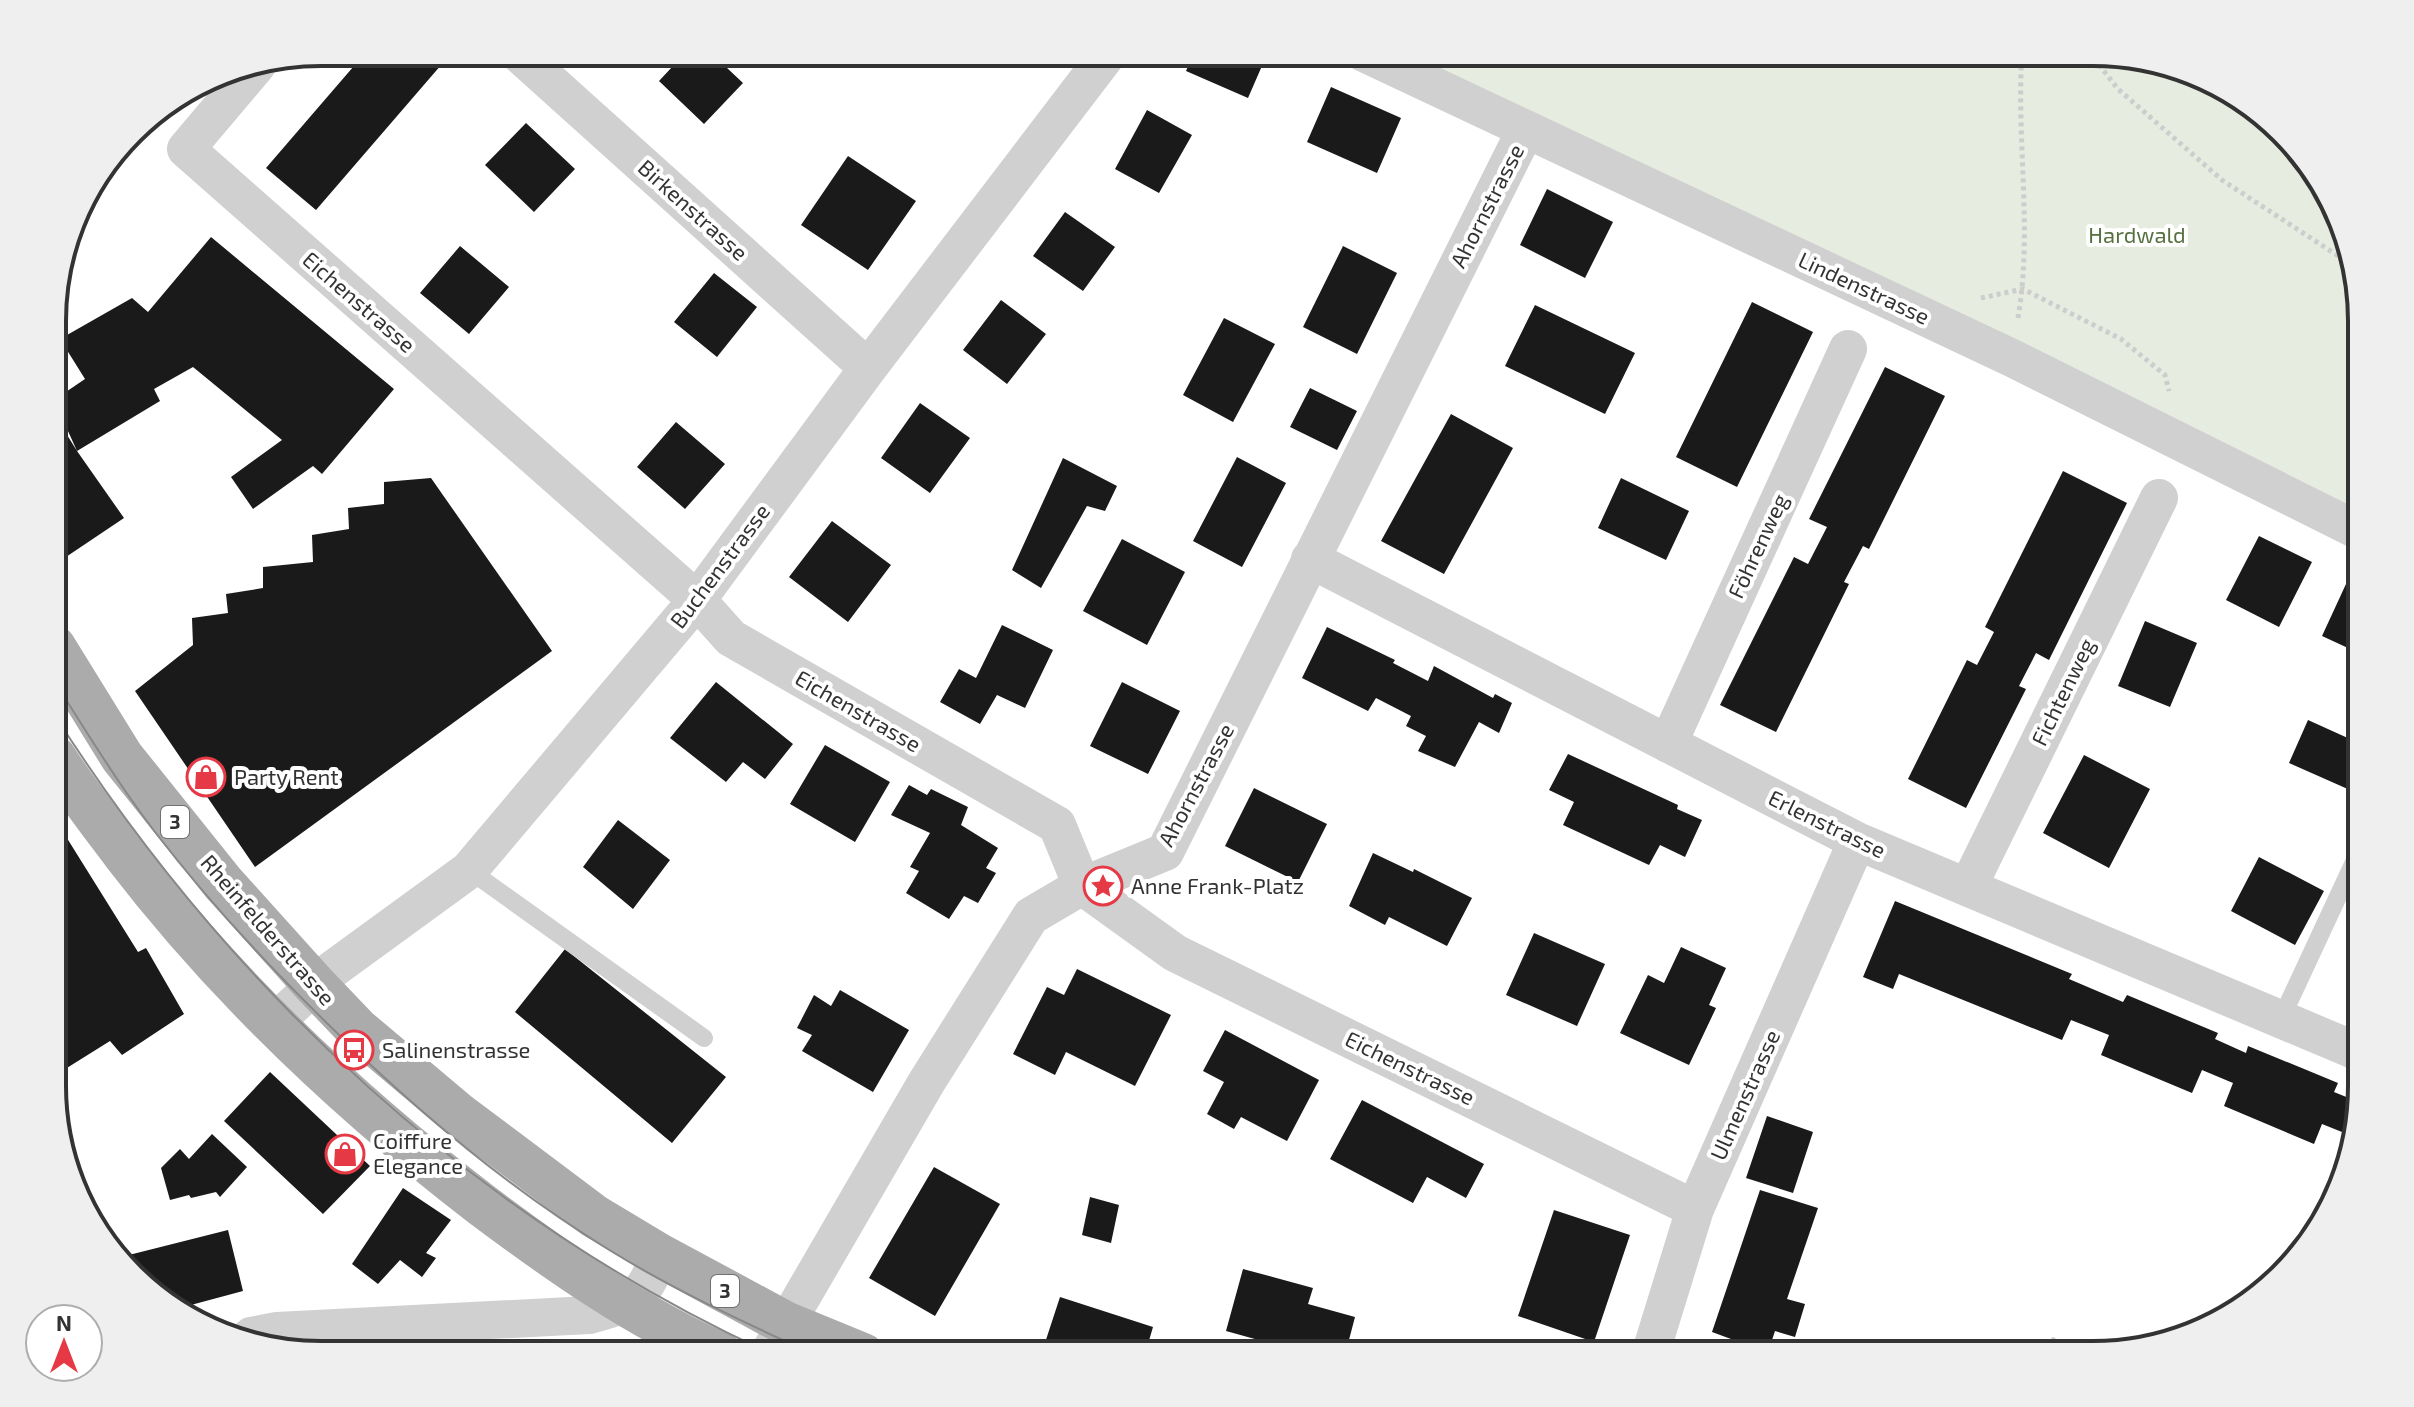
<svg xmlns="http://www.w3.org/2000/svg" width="2414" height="1407" viewBox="0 0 2414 1407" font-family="'Exo 2',sans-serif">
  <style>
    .green { fill: #e6ecdf }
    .building { fill: #1a1a1a }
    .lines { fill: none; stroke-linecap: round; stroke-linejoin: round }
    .path { stroke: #cdcdcd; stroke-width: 5; stroke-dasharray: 4 4; stroke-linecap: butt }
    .service { stroke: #d0d0d0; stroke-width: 18 }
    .minor { stroke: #d0d0d0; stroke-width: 38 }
    .primary { stroke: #ababab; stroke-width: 44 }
    .tram { stroke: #888; stroke-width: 2 }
    .labels { text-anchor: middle; stroke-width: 8; stroke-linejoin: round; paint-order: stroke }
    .shield { fill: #fff; stroke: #707070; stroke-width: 2 }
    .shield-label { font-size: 20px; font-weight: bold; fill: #333 }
    .street-label { font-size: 22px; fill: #333; stroke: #fff }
    .park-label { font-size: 22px; fill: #56703f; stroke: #fff }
    .poi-label { font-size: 22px; fill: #333; stroke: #fff; text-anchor: start }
    .rim { fill: none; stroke: #333; stroke-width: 4 }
  </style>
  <rect width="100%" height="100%" fill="#fff"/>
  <!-- green -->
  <path class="green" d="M 1362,52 L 2093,52 L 2228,88 L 2326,186 L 2361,303 L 2361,532 Z"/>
  <!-- building -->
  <path class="building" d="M 366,52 L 443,52 L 448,57 L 316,210 L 266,168 Z
    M 686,52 L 710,52 L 743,83 L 704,124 L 659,81 Z
    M 1194,52 L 1268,52 L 1248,98 L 1186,71 Z
    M 1331,87 L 1401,118 L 1377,173 L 1307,142 Z
    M 1147,110 L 1192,135 L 1159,193 L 1115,169 Z
    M 526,123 L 575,169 L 534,212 L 485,165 Z
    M 848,156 L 916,201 L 868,270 L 801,225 Z
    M 1547,189 L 1613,222 L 1585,278 L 1520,245 Z
    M 1065,212 L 1115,247 L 1083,291 L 1033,256 Z
    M 211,237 L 394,389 L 322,474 L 313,466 L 253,509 L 231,477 L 282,440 L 193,367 L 154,389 L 160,401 L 77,451 L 124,518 L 54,565 L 54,414 L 77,451 L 54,400 L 85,379 L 60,339 L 132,298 L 148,312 Z
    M 460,246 L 509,287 L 469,334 L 420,293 Z
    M 1343,246 L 1397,273 L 1357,354 L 1303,327 Z
    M 714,273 L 757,307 L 717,357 L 674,322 Z
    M 1001,300 L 1046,334 L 1007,384 L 963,350 Z
    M 1752,302 L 1813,332 L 1737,487 L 1676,457 Z
    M 1535,305 L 1635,353 L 1605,414 L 1505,366 Z
    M 1224,318 L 1275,344 L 1233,422 L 1183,395 Z
    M 1885,367 L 1945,396 L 1869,549 L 1863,546 L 1844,582 L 1849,584 L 1776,732 L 1720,705 L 1794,557 L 1808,564 L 1827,527 L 1809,519 Z
    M 1310,388 L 1357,411 L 1337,450 L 1290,427 Z
    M 920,403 L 970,438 L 930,493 L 881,458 Z
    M 1451,414 L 1513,448 L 1444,574 L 1381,541 Z
    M 676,422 L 725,464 L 685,509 L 637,467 Z
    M 1237,457 L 1286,483 L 1242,567 L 1193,541 Z
    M 1063,458 L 1117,486 L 1105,511 L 1087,506 L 1041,588 L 1012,570 Z
    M 2063,471 L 2127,503 L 2049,660 L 2036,653 L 2019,686 L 2026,689 L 1966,808 L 1908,779 L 1967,660 L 1977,665 L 1994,632 L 1985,627 Z
    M 431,478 L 552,651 L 255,867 L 135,691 L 193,645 L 192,618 L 228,613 L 226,594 L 263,588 L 263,567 L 313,562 L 312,535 L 349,529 L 348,508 L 384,504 L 384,482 Z
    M 1621,478 L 1689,511 L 1666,560 L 1598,528 Z
    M 832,521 L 891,565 L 848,622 L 789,577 Z
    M 2259,536 L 2312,562 L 2279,627 L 2226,600 Z
    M 1122,539 L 1185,572 L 1147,645 L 1083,611 Z
    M 2346,584 L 2361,591 L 2361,654 L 2322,636 Z
    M 2145,621 L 2197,643 L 2170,707 L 2118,686 Z
    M 1002,625 L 1053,650 L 1025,708 L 997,695 L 980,724 L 940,702 L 959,669 L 976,678 Z
    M 1327,627 L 1395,660 L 1393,663 L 1428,681 L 1434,666 L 1493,698 L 1495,694 L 1512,703 L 1499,733 L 1479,722 L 1455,767 L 1418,751 L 1426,736 L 1406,726 L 1411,716 L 1376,698 L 1368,711 L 1302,678 Z
    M 716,682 L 793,744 L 765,779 L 743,762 L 726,782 L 670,738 Z
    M 1122,682 L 1180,711 L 1148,774 L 1090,746 Z
    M 2308,720 L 2361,744 L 2359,794 L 2289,763 Z
    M 825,745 L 890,782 L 855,842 L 790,804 Z
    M 1568,754 L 1678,805 L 1677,809 L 1702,820 L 1685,857 L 1660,845 L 1649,865 L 1563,825 L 1574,802 L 1549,790 Z
    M 2084,755 L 2150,789 L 2109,868 L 2043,833 Z
    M 909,785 L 927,795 L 931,789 L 968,807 L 961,825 L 998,848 L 986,868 L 996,873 L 978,903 L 964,896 L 949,919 L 906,893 L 919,871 L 910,867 L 930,833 L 891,815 Z
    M 1254,788 L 1327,824 L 1298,882 L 1225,846 Z
    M 618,820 L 670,860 L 633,909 L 583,867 Z
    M 65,835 L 138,952 L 146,948 L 184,1014 L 122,1055 L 110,1041 L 54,1076 L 54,845 Z
    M 1373,853 L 1413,872 L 1414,869 L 1472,898 L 1447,946 L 1389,917 L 1385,925 L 1349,906 Z
    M 2259,857 L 2324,891 L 2295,945 L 2231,911 Z
    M 1895,901 L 2072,974 L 2069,979 L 2123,1002 L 2127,995 L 2218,1033 L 2215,1039 L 2246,1053 L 2248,1046 L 2338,1083 L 2334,1092 L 2361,1103 L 2352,1136 L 2322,1124 L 2314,1144 L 2224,1106 L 2233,1083 L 2202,1070 L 2192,1093 L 2101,1055 L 2109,1035 L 2071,1020 L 2062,1040 L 1899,974 L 1893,989 L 1863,977 Z
    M 1534,933 L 1605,964 L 1577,1026 L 1506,995 Z
    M 1681,947 L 1726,968 L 1709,1005 L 1716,1008 L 1689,1065 L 1620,1033 L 1648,975 L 1664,983 Z
    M 565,949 L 726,1077 L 672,1143 L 515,1012 Z
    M 1077,969 L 1171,1015 L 1135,1086 L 1066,1052 L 1055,1075 L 1013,1054 L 1047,987 L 1064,995 Z
    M 840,990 L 909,1030 L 873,1092 L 802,1051 L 812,1035 L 797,1028 L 814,995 L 831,1006 Z
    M 1225,1030 L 1319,1080 L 1287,1141 L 1241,1117 L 1234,1129 L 1207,1114 L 1224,1082 L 1203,1071 Z
    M 270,1072 L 370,1166 L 323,1214 L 224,1121 Z
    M 54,1095 L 69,1120 L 56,1127 L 54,1121 Z
    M 1362,1100 L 1484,1164 L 1466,1198 L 1427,1177 L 1413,1203 L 1330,1159 Z
    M 1767,1116 L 1813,1132 L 1793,1193 L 1746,1178 Z
    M 212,1134 L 247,1167 L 220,1197 L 216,1192 L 191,1198 L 189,1195 L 170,1200 L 161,1168 L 180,1149 L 189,1159 Z
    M 934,1167 L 1000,1204 L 935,1316 L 869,1278 Z
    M 403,1188 L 451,1220 L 426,1253 L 436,1258 L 422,1277 L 400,1260 L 378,1284 L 352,1264 Z
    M 1760,1190 L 1818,1208 L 1787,1299 L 1805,1304 L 1795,1337 L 1775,1331 L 1767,1355 L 1726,1355 L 1731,1339 L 1712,1332 Z
    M 1090,1197 L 1119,1205 L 1111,1243 L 1082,1235 Z
    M 1554,1210 L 1630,1235 L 1594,1342 L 1518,1316 Z
    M 228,1230 L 243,1291 L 176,1309 L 121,1257 Z
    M 1243,1269 L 1313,1288 L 1308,1304 L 1355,1317 L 1345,1355 L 1297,1355 L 1298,1351 L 1226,1331 Z
    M 1060,1297 L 1153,1327 L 1148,1344 L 1181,1355 L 1041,1355 Z"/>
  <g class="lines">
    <!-- path -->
    <path class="path" d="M 2089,52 L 2118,89 L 2222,180 L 2349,263
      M 1981,298 L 2023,289 L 2121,339 L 2165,375 L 2169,391
      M 2018,318 C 2033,230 2016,141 2022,52
      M 2046,1354 L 2051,1339 L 2098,1354"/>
    <!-- service -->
    <path class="service" d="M 469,870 L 704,1038
      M 2281,1019 L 2361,847"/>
    <!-- minor -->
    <path class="minor" d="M 517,52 L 868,368
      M 1362,52 L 2012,358 L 2361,532
      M 257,65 L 186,149 L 697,600 L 731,638 L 1057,825 L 1082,886 L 1175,953 L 1695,1209
      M 1310,559 L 1857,841 L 2361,1053
      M 1668,744 L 1848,349
      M 1968,887 L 2159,498
      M 272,1025 L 329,972 L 469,870 L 697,600 L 868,368 L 1109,52
      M 251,1336 L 277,1331 L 589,1315 C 631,1304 644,1299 659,1255
      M 768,1355 L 926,1083 L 1031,916 L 1082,886 L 1165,852 L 1526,129
      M 1650,1355 L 1695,1209 L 1857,841"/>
    <!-- primary -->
    <path class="primary" d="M 54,647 L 122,757 L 223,883 L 314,984 L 357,1029 L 458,1114 L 594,1216 L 659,1255 L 785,1323 L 863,1355
      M 54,757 C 76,791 101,823 125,855 C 227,988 349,1103 482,1205 C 558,1262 635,1316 722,1355"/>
    <!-- tram -->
    <path class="tram" d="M 54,681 C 87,732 118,784 155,832 C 209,902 269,967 333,1029 C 418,1112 509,1189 611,1251 C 676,1291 746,1323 815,1355
      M 54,714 C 229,989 476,1219 774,1355"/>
  </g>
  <!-- icons -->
  <defs>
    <g id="shop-ring" transform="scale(2)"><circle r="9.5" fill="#fff" stroke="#e63946" stroke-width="1.5"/><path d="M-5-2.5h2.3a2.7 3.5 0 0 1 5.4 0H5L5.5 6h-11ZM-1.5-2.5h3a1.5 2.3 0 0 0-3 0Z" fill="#e63946"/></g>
    <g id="sight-ring" transform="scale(2)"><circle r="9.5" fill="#fff" stroke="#e63946" stroke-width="1.5"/><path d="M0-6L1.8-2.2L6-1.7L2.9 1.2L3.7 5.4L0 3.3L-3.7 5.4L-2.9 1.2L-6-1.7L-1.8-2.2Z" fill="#e63946"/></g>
    <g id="bus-ring" transform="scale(2)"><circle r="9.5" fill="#fff" stroke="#e63946" stroke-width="1.5"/><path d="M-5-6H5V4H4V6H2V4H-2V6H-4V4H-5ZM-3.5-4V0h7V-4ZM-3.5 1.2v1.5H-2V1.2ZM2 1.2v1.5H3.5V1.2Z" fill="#e63946"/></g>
  </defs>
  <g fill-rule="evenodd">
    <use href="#shop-ring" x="206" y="777"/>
    <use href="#sight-ring" x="1103" y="886"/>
    <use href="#bus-ring" x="354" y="1050"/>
    <use href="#shop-ring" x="345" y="1154"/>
  </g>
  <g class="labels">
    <!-- shield labels -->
    <g class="shield">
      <rect x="161" y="806" width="28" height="32" rx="6"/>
      <rect x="711" y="1275" width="28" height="32" rx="6"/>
    </g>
    <g class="shield-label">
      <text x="175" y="829">3</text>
      <text x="725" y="1298">3</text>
    </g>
    <!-- street labels -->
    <g class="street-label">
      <text transform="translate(1487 206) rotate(-63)" y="8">Ahornstrasse</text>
      <text transform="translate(693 210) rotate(42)" y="8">Birkenstrasse</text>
      <text transform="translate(1864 288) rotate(25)" y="8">Lindenstrasse</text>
      <text transform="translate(359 302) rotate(41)" y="8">Eichenstrasse</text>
      <text transform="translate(1758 546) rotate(-65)" y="8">Föhrenweg</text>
      <text transform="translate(720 566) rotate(-53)" y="8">Buchenstrasse</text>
      <text transform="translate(2063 692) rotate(-64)" y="8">Fichtenweg</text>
      <text transform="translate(858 711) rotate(30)" y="8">Eichenstrasse</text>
      <text transform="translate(1196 785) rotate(-62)" y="8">Ahornstrasse</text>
      <text transform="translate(1827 824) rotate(26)" y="8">Erlenstrasse</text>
      <text transform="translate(268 930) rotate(49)" y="8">Rheinfelderstrasse</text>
      <text transform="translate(1410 1068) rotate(26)" y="8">Eichenstrasse</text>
      <text transform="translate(1745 1095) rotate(-66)" y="8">Ulmenstrasse</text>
    </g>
    <!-- park labels -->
    <g class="park-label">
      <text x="2137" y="243">Hardwald</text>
    </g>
    <!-- poi labels -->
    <g class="poi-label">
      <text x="234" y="785">Party Rent</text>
      <text x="1131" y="894">Anne Frank-Platz</text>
      <text x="382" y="1058">Salinenstrasse</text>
      <text x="373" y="1149">Coiffure<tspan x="373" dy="25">Elegance</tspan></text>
    </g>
  </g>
  <!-- crop -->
  <path d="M0 0H2414V1407H0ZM321 66H2093A255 255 0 0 1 2348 321V1086A255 255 0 0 1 2093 1341H321A255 255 0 0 1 66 1086V321A255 255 0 0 1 321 66Z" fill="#efefef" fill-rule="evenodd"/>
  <path class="rim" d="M321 66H2093A255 255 0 0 1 2348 321V1086A255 255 0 0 1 2093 1341H321A255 255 0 0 1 66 1086V321A255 255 0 0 1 321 66Z"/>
  <!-- north arrow -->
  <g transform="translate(64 1343)"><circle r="38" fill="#ffffff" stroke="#adadad" stroke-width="2"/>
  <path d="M0-6L14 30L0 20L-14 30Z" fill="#e63946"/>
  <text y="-12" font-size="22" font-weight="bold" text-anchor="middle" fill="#333333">N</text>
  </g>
</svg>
